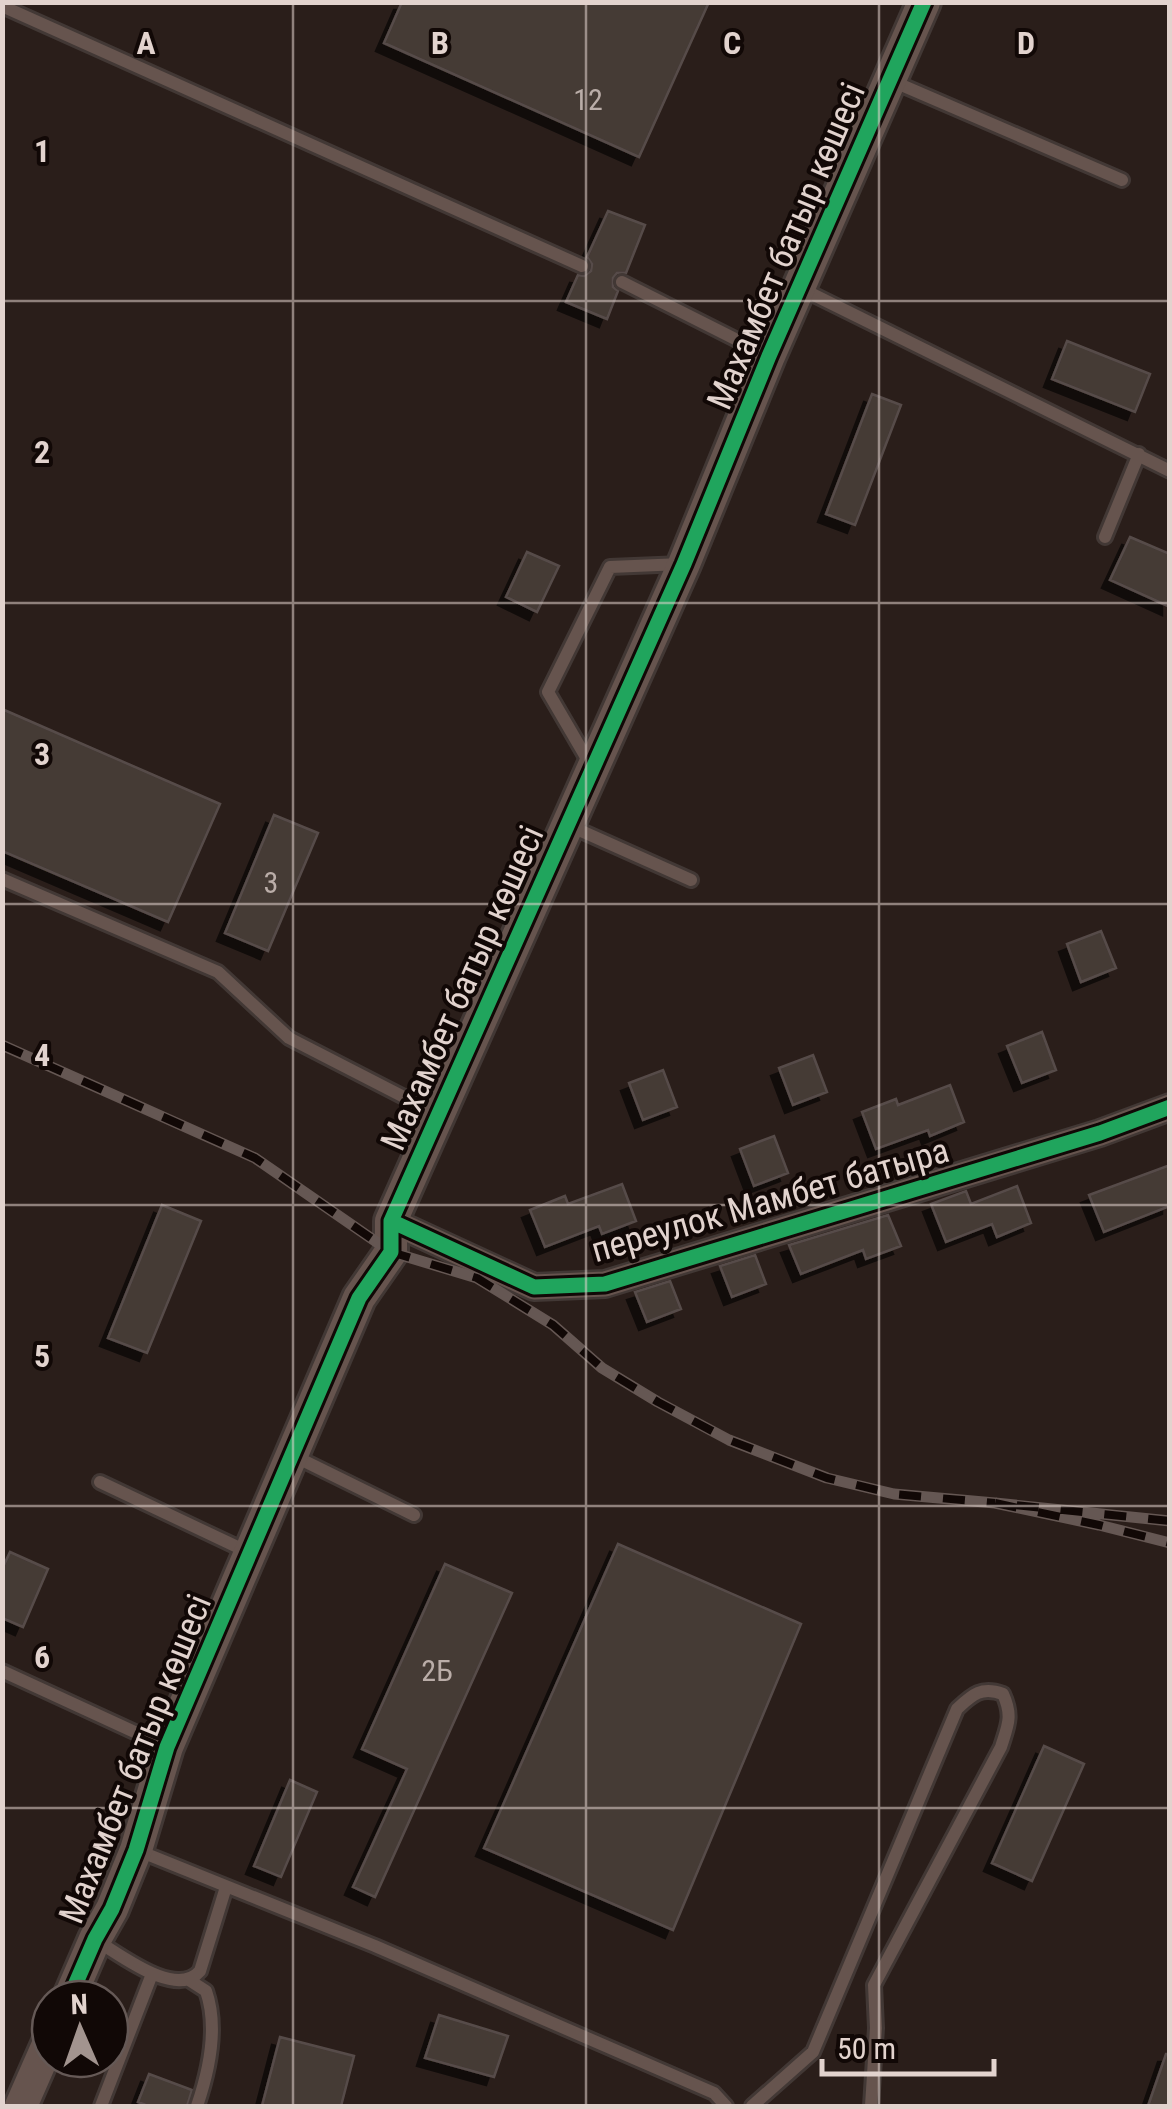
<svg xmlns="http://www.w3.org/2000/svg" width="1172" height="2109" viewBox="0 0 1172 2109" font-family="'Roboto Condensed',sans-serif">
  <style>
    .building { fill: #443a36; stroke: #574c49; stroke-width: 2.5; filter: url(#shadow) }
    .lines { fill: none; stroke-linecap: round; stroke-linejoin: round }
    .service-casing { stroke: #423835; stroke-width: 18 }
    .minor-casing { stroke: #423835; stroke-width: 30 }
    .tertiary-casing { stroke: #423835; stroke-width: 38 }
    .service { stroke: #66544e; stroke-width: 12 }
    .minor { stroke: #66544e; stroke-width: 25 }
    .tertiary { stroke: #66544e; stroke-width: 32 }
    .rail-casing { stroke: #655753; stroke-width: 11 }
    .rail { stroke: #110806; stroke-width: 8; stroke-dasharray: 22; stroke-linecap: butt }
    .cycleway-casing { stroke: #110806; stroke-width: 21 }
    .cycleway { stroke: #20a55d; stroke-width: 15 }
    .grid { fill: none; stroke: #e2d3ce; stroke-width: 2.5; stroke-opacity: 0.55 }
    .labels { text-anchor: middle; stroke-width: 8; stroke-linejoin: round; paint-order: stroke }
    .number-label { font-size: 30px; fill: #baada8 }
    .street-label { font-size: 35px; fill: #e2d3ce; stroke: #110806 }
    .grid-label { font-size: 32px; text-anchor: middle; font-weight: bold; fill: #e2d3ce; stroke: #110806; stroke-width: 8; stroke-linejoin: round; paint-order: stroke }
  </style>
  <defs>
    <filter id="shadow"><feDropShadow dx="-8" dy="8" stdDeviation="0" flood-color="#0009"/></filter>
  </defs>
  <rect width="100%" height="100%" fill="#2a1e1a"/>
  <!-- building -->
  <path class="building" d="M 402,2 L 709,2 L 639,157 L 384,43 Z
    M 608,211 L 645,225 L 626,273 L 617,273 L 613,278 L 613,287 L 618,291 L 607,319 L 566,302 L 578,275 L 584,276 L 591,271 L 592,264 L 587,257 Z
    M 1067,341 L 1150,374 L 1135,412 L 1052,379 Z
    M 872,394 L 901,405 L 855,525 L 826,514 Z
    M 1130,537 L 1170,554 L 1170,607 L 1110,580 Z
    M 527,552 L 559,566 L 537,612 L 506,597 Z
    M 2,709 L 220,804 L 168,922 L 2,851 Z
    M 274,815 L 318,833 L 268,951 L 225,933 Z
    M 1101,931 L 1116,968 L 1081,982 L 1067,944 Z
    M 1042,1032 L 1056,1070 L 1022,1083 L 1007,1046 Z
    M 813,1055 L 827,1092 L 793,1105 L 779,1068 Z
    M 663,1070 L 677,1107 L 643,1120 L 629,1083 Z
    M 950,1085 L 964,1122 L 930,1136 L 928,1130 L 876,1149 L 862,1112 L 896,1099 L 898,1105 Z
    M 774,1136 L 788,1173 L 754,1186 L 740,1149 Z
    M 1170,1165 L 1170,1206 L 1104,1232 L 1089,1195 Z
    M 622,1184 L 636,1221 L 602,1234 L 599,1226 L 545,1247 L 530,1210 L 565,1196 L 568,1204 Z
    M 1017,1186 L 1031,1223 L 997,1237 L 992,1224 L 946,1242 L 931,1204 L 966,1191 L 971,1204 Z
    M 162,1205 L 201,1221 L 147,1353 L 108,1338 Z
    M 888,1215 L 901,1246 L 866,1259 L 863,1250 L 801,1274 L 789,1245 Z
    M 755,1255 L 766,1284 L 732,1297 L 720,1266 Z
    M 670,1281 L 681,1309 L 647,1322 L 635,1292 Z
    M 618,1544 L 801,1624 L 673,1930 L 484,1848 Z
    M 10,1552 L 48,1569 L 23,1627 L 2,1618 L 2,1569 Z
    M 445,1564 L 512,1593 L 375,1897 L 353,1887 L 407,1769 L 362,1749 Z
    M 1044,1746 L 1084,1764 L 1032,1881 L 992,1863 Z
    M 290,1780 L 317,1792 L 281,1877 L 254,1866 Z
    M 439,2015 L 508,2036 L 494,2077 L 425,2058 Z
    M 280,2037 L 354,2056 L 341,2106 L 262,2106 Z
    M 1166,2054 L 1170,2054 L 1170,2106 L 1148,2106 Z
    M 149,2074 L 192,2090 L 187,2106 L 148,2106 L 138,2102 Z"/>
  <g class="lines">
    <!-- service casing -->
    <g class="service-casing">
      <path id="service" d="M 2,6 L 582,266
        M 892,81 L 1122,180
        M 622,282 L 767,355
        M 802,289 L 1170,471
        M 1105,537 L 1139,454
        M 590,764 L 548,692 L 610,567 L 682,564
        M 570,826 L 691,880
        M 2,879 L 218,972 L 289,1038 L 437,1114
        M 294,1456 L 414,1515
        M 100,1482 L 248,1552
        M 2,1671 L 165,1746
        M 139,1851 L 375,1946 L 714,2093 L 726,2106
        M 97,1941 C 121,1955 176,1999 200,1971 L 226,1887
        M 189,1980 L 206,1991 C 219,2028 209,2071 197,2106
        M 101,2106 L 152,1974
        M 752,2106 L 813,2052 L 957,1709 C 972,1695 981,1686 1003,1694 C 1013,1716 1008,1725 1001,1747 L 874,1985 L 876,2028 L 871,2106"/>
    </g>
    <!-- minor casing -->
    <g class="minor-casing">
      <path id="minor" d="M 391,1221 L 534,1287 L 605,1284 L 1100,1133 L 1170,1107"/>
    </g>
    <!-- tertiary casing -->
    <g class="tertiary-casing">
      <path id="tertiary" d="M 69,1999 L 95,1939 L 112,1909 L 136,1850 L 167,1747 L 359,1298 L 391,1252 L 391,1221 L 684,564 L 769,356 L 924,2
        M 21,2106 L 50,2040"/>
    </g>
    <!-- service -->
    <use href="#service" class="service"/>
    <!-- minor -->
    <use href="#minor" class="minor"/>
    <!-- tertiary -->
    <use href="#tertiary" class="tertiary"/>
    <!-- rail casing -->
    <g class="rail-casing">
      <path id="rail" d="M 2,1045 L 255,1158 L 391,1252 L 477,1278 L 553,1325 L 602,1368 L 658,1402 L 729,1440 L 827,1478 L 894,1494 L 995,1503
        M 1170,1521 L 995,1503 L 1099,1525 L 1170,1543"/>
    </g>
    <!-- rail -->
    <use href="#rail" class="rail"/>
    <!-- cycleway casing -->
    <g class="cycleway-casing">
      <path id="cycleway" d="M 391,1221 L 534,1287 L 605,1284 L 1100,1133 L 1170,1107
        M 69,1999 L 95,1939 L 112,1909 L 136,1850 L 167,1747 L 359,1298 L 391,1252 L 391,1221 L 684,564 L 769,356 L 924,2"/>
    </g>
    <!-- cycleway -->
    <use href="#cycleway" class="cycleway"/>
  </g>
  <!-- grid -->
  <path class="grid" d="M 293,2 L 293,2106M 586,2 L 586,2106M 879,2 L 879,2106M 2,301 L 1170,301M 2,603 L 1170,603M 2,904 L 1170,904M 2,1205 L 1170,1205M 2,1506 L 1170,1506M 2,1808 L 1170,1808"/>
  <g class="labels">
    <!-- number labels -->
    <g class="number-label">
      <text x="588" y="110">12</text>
      <text x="271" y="893">3</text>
      <text x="437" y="1681">2Б</text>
    </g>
    <!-- street labels -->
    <g class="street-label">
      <text transform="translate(786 246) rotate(-67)" y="12">Махамбет батыр көшесі</text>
      <text transform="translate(462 988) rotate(-66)" y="12">Махамбет батыр көшесі</text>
      <text transform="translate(770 1200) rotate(-16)" y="12">переулок Мамбет батыра</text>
      <text transform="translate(135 1759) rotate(-68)" y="12">Махамбет батыр көшесі</text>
    </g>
  </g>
  <g class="grid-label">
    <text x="146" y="54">A</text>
    <text x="440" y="54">B</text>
    <text x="732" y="54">C</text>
    <text x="1026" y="54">D</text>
    <text x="42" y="162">1</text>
    <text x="42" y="463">2</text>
    <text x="42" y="765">3</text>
    <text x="42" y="1066">4</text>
    <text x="42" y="1367">5</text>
    <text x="42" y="1668">6</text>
  </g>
  <!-- border -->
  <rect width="1172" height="2109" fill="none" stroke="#e2d3ce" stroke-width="10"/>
  <!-- north arrow -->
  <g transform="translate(80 2029) rotate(358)"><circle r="48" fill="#110806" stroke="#655956" stroke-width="2.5"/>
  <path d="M0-8L18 38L0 25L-18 38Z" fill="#a2948f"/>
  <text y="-15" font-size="28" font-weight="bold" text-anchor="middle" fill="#e2d3ce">N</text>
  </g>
  <!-- scale -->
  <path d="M822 2059v15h172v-15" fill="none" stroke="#e2d3ce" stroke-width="5"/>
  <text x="837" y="2059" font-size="30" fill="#e2d3ce" stroke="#110806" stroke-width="8" paint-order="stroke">50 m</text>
</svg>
